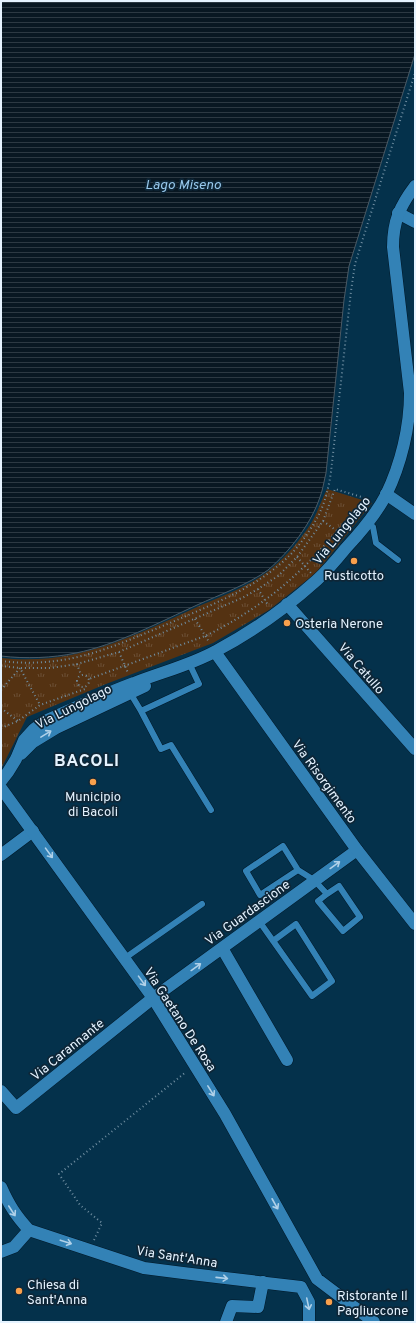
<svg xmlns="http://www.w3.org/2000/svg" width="416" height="1323" viewBox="0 0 416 1323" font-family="Overpass,sans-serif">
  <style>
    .grass { fill: url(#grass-tufts) }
    .water { fill: url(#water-rules); stroke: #4a5964 }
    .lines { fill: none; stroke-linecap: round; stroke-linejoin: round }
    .lane-casing { stroke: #011828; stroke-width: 7 }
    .street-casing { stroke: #011828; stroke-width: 13 }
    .secondary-casing { stroke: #011828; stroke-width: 13 }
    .path { stroke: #718fa2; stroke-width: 2; stroke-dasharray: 1 3; stroke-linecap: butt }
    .lane { stroke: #3382b6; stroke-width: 6 }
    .street { stroke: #3382b6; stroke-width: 12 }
    .secondary { stroke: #3382b6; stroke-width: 12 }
    .oneway { stroke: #b0d1e9 }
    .poi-dot { fill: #f9a04c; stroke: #0e2637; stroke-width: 1.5 }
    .labels { text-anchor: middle; stroke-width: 3.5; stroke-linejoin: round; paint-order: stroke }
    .street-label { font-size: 13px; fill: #e5f3ff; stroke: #0e2637 }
    .poi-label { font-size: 13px; fill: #e5f3ff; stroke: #0e2637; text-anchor: start }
    .water-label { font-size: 14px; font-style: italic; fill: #97c8ec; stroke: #0e2637 }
    .district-label { font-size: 17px; font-weight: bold; letter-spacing: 1px; fill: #e5f3ff; stroke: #0e2637 }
  </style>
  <defs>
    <pattern id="grass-tufts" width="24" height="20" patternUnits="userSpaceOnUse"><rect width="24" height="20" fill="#543212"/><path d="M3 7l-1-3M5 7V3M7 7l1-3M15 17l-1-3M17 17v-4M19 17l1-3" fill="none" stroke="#6c5036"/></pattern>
    <pattern id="water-rules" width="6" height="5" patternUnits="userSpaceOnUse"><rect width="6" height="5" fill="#081722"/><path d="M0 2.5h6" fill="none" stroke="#2c3943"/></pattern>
  </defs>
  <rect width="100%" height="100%" fill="#04314b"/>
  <!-- grass -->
  <path class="grass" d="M 327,489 L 372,503 L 316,573 L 269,610 L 213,643 L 106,684 L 27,717 L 1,769 L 1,658 C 76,666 131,637 197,607 C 222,596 251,586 272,568 C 287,556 300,540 310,525 C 317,514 321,501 327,489 Z"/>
  <!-- water -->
  <path class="water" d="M 1,1 L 415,1 L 415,54 L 349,266 L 344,300 L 326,473 C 324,481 323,489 320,497 C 311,524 290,551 268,570 C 249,584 219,595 197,605 C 160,622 116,645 76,653 C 52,658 26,659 1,656 Z"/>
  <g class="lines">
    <!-- lane casing -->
    <g class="lane-casing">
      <path id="lane" d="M 367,523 L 373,527 L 376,543 L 398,560
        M 129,691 L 141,711 L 199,684 L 189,663
        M 141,711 L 161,749 L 171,745 L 211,810
        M 298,870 L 283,846 L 246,871 L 260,895 L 298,870 L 314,880 L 327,894 L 318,901 L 343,931 L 360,917 L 339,886 L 327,894
        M 259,921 L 312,996 L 332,981 L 296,924 L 273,941
        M 125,958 L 202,904"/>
    </g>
    <!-- street casing -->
    <g class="street-casing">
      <path id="street" d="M 398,213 L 415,222
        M 386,494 L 415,514
        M 287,604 L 415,749
        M 1,855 L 33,831
        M 222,948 L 287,1060
        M 1,1091 L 16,1108 L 153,998 L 357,850
        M 1,1187 C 9,1205 16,1216 29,1230 L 144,1268 L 183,1273 L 301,1287
        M 1,1252 L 14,1247 L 29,1230
        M 301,1287 L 309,1302 L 309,1322
        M 226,1322 L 232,1306 L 258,1307 L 263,1282"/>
    </g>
    <!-- secondary casing -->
    <g class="secondary-casing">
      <path id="secondary" d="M 215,652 L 357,850 L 415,924
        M 21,754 L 33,742 L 56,728 L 145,686
        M 1,781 L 8,772 L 16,759 L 24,740 L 34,729 L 45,721 C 75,708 104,694 134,683 C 162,672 191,665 216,651 C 252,632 287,607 317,580 C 328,570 337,559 346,548 C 361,532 376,514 386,495 C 401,464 410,427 410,393 L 393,247 C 393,221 400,206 415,186
        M 1,788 L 153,998 L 225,1114 L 317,1279 L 374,1322"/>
    </g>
    <!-- path -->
    <path class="path" d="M 323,521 L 337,531 L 343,536
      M 297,557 L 311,573
      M 258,589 L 268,605
      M 195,619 L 209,642
      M 119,652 L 128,673
      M 1,661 C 25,664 49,663 73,658 C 107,651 138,636 170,623 C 211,605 256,588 288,557 C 299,547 315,524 321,510 C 326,499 329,485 331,472 L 351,291 L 355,264 L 415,73
      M 77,664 L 81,675
      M 1,666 L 20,668 L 51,668 L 77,664 L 119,652 L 244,597 L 258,589 L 278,576 L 297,557 L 323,521 L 335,489 L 365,498 C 342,525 320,553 293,577 C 271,598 233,623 205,636 L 89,679
      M77 681a6 6 0 1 1 12 0a6 6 0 1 1-12 0Z
      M 1,690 L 20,668 L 40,705
      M 1,708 L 18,721
      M 1,728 L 18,721 L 40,705 L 85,689
      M 94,1240 L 102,1223 L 80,1205 L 59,1174 L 186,1072"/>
    <!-- lane -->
    <use href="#lane" class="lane"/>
    <!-- street -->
    <use href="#street" class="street"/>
    <!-- secondary -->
    <use href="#secondary" class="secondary"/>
  </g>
  <!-- one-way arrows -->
  <defs><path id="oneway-shaft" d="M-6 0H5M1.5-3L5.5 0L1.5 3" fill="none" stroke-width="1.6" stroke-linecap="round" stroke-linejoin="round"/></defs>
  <g class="oneway">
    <use href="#oneway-shaft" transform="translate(46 734) rotate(-31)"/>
    <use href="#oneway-shaft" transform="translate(49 853) rotate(54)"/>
    <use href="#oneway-shaft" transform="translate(335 865) rotate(-36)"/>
    <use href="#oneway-shaft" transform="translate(196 967) rotate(-36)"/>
    <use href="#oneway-shaft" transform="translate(142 981) rotate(54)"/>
    <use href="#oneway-shaft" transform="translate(211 1091) rotate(58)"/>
    <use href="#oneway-shaft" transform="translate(275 1204) rotate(61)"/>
    <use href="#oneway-shaft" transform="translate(12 1211) rotate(57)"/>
    <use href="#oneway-shaft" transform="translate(66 1242) rotate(18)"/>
    <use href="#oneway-shaft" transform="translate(222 1278) rotate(6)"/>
    <use href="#oneway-shaft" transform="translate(308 1304) rotate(78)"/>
  </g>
  <!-- markers -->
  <g class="poi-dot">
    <circle cx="354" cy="561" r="4"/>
    <circle cx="287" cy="623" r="4"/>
    <circle cx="93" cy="782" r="4"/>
    <circle cx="19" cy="1291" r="4"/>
    <circle cx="329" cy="1302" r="4"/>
  </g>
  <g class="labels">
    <!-- street labels -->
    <g class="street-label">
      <text transform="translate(341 530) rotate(-51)" y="5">Via Lungolago</text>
      <text transform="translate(362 668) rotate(49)" y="5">Via Catullo</text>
      <text transform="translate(73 706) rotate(-27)" y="5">Via Lungolago</text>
      <text transform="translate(325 781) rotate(54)" y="5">Via Risorgimento</text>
      <text transform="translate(247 912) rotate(-36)" y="5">Via Guardascione</text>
      <text transform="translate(181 1019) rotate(57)" y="5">Via Gaetano De Rosa</text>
      <text transform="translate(67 1049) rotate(-39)" y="5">Via Carannante</text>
      <text transform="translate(177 1256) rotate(9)" y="5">Via Sant'Anna</text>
    </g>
    <!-- poi labels -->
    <g class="poi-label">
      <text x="354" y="580" text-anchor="middle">Rusticotto</text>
      <text x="295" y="628">Osteria Nerone</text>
      <text x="93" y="801" text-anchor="middle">Municipio<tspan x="93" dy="15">di Bacoli</tspan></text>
      <text x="27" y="1289">Chiesa di<tspan x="27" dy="15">Sant'Anna</tspan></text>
      <text x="337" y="1300">Ristorante Il<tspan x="337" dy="15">Pagliuccone</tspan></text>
    </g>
    <!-- water labels -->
    <g class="water-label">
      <text x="183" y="189">Lago Miseno</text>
    </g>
    <!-- district labels -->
    <g class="district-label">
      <text x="87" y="766">BACOLI</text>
    </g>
  </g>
  <!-- border -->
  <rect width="416" height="1323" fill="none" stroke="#e5f3ff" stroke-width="4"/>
</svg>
